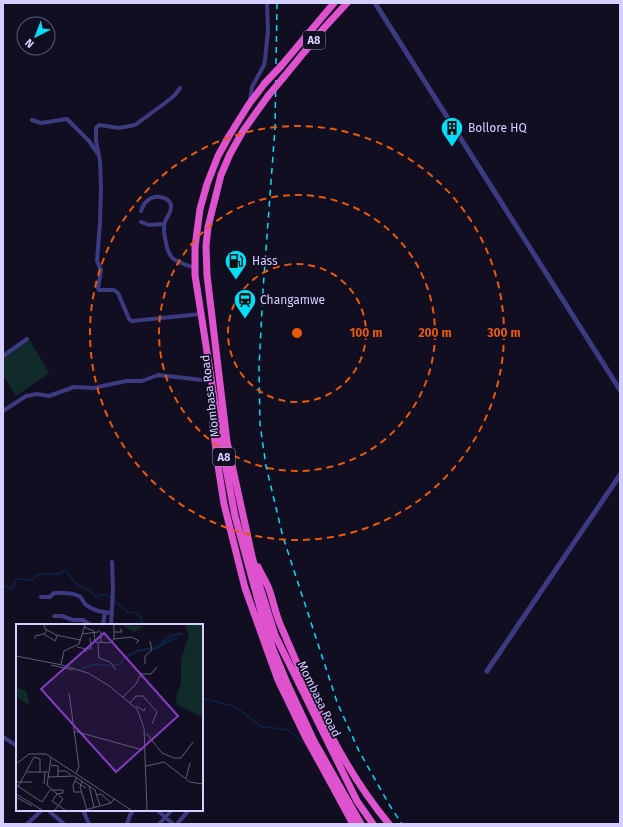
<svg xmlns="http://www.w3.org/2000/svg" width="623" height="827" viewBox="0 0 623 827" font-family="'Fira Sans',sans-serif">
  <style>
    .green { fill: #112b2a }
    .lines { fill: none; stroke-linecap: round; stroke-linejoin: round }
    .stream { stroke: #0d2346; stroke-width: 1.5 }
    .minor { stroke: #3c3a80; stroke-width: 4 }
    .tertiary { stroke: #3c3a80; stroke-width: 5 }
    .trunk { stroke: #de52ce; stroke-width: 7 }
    .rail { stroke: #04ddf5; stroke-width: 1.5; stroke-dasharray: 6 5; stroke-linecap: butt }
    .trunk-bridge { stroke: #de52ce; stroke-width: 7 }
    .ring { fill: none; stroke: #e8590c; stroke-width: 2; stroke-dasharray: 7 5 }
    .labels { text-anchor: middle; stroke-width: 3.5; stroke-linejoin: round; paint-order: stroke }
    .shield { fill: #110e22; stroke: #9a95bc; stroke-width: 1 }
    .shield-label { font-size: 11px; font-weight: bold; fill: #d5cffe }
    .poi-label { font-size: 12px; fill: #d5cffe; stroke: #110e22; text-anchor: start }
    .street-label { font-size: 12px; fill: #d5cffe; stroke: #110e22 }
    .inset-river { fill: none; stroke: #0d2346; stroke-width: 2 }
    .inset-road { fill: none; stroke: #5f5b7a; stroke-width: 1 }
    .view { fill: #843cc5; fill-opacity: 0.15; stroke: #843cc5; stroke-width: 2 }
    .inset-edge { fill: none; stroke: #d5cffe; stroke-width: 2 }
    .centre { fill: #e8590c; stroke: #110e22; stroke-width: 2 }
    .ring-label { font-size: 12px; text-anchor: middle; font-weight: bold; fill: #e8590c; stroke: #110e22; stroke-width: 3.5; stroke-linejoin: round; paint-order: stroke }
  </style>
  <rect width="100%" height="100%" fill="#110e22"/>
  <!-- green -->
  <path class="green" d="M 28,337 L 49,373 L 16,396 L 3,375 L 3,355 Z"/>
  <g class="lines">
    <!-- stream -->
    <path class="stream" d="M 3,585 L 11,589 L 14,585 L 15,580 L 18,579 L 31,580 C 40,573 40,574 50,574 C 54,574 57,574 60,574 L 63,571 L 66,571 C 71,577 74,583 81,587 C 86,590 92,589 94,596 L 97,597 L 99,595 L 107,595 L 128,612 L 136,613 L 141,618 L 142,623 L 144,625
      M 202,697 L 206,699 L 234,706 L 262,727 L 267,727 L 288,730 L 305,744"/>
    <!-- minor -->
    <path class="minor" d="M 180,88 L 175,95 L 165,103 L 135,125 L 119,128 L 99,125 L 96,128 L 96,140 L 100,161 L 101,187 L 100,223 L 97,261 L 101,270 L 98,288 L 99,290 L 114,290 L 118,293 L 129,319 L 132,321 L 201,314
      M 250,100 L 252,87 L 264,65 L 265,60 L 268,31 L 267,3
      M 32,120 L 41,123 L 67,119 L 89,141 L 98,154
      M 141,211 C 142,208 144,203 147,201 C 154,194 168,196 171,205 C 172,212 167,216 165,222 C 163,227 164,233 165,238 C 169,262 174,260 195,268
      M 141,222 L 149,225 L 164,224
      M 3,356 L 27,339
      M 3,411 L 26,396 L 37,394 L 49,396 L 74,387 L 93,388 L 126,381 L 142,381 L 158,375 L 211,381
      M 41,597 L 50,597 L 54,593 C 63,593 72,592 79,596 C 83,598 82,601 85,604 C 93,611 102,612 112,613
      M 54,616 L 62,616 L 73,620 L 83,620 L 90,625
      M 103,625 L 105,612
      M 111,625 L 113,590 L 112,562
      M 3,737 L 17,746
      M 48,810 L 64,824
      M 83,810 L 89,824
      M 157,810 L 173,824
      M 27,824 L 42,810
      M 127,824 L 130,815 L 134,810
      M 159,824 L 172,810
      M 177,824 L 189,810"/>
    <!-- tertiary -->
    <path class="tertiary" d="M 375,3 L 620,390
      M 487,671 L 620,475"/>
    <!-- trunk -->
    <path class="trunk" d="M 281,66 L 334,3
      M 283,78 L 324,28 L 347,3
      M 265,83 L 249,104 L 229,136 L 218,156 L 207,184 L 200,209 L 195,247 L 195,275 L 221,442 L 235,516 L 262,615 L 273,649 L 287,683 L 314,741 L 361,824
      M 268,96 L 243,131 L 230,154 L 221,175 L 208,227 L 206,246 L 207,275 L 227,442 L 252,556 L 260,587 L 275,635 L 357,801 L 373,824
      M 213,418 L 213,427 L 219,472 L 224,504 L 245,588 L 265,644 L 278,680 L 305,736 L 333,787 L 353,824
      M 258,567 C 261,574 266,581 269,589 C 273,600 275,612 280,624 C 310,694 339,764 389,824"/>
    <!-- rail -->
    <path class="rail" d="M 277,3 L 275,128 L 263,290 L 259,368 L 260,424 L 266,466 L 283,537 L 337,702 L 359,751 L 390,806 L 402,824"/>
    <!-- trunk-bridge -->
    <path class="trunk-bridge" d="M 265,83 L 281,66
      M 268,96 L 283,78"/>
  </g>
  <!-- distance rings -->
  <g class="ring">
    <circle cx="297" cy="333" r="69"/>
    <circle cx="297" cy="333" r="138"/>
    <circle cx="297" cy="333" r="207"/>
  </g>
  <!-- icons -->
  <defs>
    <g id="building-pin" transform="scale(1.15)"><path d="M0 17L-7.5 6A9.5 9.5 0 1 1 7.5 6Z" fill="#04ddf5" stroke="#110e22"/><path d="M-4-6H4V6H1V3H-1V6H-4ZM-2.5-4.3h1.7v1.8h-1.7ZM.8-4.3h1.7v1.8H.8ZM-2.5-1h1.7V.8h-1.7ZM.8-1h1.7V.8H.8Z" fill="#111"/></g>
    <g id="fuel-pin" transform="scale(1.15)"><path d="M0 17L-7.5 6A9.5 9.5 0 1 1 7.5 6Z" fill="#04ddf5" stroke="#110e22"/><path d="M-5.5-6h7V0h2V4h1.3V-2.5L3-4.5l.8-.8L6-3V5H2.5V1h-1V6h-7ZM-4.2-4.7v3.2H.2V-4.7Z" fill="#111"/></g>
    <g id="station-pin" transform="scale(1.15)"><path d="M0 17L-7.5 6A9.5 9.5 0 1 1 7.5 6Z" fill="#04ddf5" stroke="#110e22"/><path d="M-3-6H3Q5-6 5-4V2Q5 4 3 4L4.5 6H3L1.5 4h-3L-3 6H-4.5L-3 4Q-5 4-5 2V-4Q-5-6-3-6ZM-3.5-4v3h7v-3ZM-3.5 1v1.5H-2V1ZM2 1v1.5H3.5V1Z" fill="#111"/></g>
  </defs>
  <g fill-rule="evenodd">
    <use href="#building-pin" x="452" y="128"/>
    <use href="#fuel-pin" x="236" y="261"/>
    <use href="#station-pin" x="245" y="300"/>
  </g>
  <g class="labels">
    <!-- shield labels -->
    <g class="shield">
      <rect x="303" y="31" width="22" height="18" rx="3"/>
      <rect x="213" y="448" width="22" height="18" rx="3"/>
    </g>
    <g class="shield-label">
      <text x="314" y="44">A8</text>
      <text x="224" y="461">A8</text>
    </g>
    <!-- poi labels -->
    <g class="poi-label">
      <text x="468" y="132">Bollore HQ</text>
      <text x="252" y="265">Hass</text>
      <text x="260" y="304">Changamwe</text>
    </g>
    <!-- street labels -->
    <g class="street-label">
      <text transform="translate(210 396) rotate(-97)" y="4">Mombasa Road</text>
      <text transform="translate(319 699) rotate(64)" y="4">Mombasa Road</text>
    </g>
  </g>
  <!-- overview -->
  <g transform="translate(16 624)">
    <rect width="187" height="187" fill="#110e22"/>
    <path d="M 105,1 L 123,2 L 128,2 L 119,8 ZM 169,1 L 187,1 L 187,93 L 161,81 L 160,72 L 165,60 L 165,36 L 173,11 ZM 0,63 L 10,67 L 14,82 L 0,72 Z" fill="#112b2a"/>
    <path class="inset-river" d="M 142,23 L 159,14M 98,41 L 104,40 L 108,34 L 121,27 L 140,24 L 154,12 L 166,9M 65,45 L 79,40 L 95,42"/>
    <path class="inset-road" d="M 28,1 L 29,5 L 40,11 L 64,16M 68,3 L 78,7 L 79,18 L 94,19 L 98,15 L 98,1M 82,6 L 85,9 L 85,19M 98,8 L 106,8 L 104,4M 28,10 L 39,17 L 41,12M 66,10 L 82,8M 19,15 L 19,12 L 28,10 L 31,6M 98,15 L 116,13 L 123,17 L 120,19M 82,19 L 83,34 L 94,38 L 100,46M 61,23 L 70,25 L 70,28M 70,25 L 75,25 L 74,14M 0,32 L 46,41 L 72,49 L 92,61 L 121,85 L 128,104 L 131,186M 45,40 L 48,27 L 63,20 L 69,1M 129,40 L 129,32 L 136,26 L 134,17M 35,41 L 57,46M 53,69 L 63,143 L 60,149M 107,73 L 120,60 L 125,50 L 135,50 L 141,43M 114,79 L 120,72 L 127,72 L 141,88 L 136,100M 120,82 L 128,87 L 129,84M 58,107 L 127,126M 130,109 L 146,129 L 158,134 L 165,134 L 177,118M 35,134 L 31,161 L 47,175 L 39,186M 0,140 L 13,130 L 30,130 L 115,186M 35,141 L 42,142 L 42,153M 130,142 L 148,138 L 174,158 L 187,160M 42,147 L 50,147 L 55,151M 11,148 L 32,148M 32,153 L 58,152 L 79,166 L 84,182M 61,153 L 57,161 L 58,168 L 66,168M 170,154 L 174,139M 59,157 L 70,164M 66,157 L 64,163 L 71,186M 0,158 L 16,158M 28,160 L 29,148M 0,161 L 26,178 L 34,166M 73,162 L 78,183M 2,163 L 18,133 L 24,135 L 24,148M 35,166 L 47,166 L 47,169 L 41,170 L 36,177 L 49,186M 0,170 L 26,186M 81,171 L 85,170 L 95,179M 0,173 L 16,182M 69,186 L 95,179 L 98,175"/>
    <path class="view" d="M 88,9 L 162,92 L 100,148 L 25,65 Z"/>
    <rect width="187" height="187" class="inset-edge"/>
  </g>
  <circle cx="297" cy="333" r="6" class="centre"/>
  <g class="ring-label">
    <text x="366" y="337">100 m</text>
    <text x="435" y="337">200 m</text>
    <text x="504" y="337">300 m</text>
  </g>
  <!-- border -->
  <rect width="623" height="827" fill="none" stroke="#d5cffe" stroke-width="8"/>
  <!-- north arrow -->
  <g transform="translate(36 36) rotate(222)"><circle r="19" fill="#110e22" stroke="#5f5b7a"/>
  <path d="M0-3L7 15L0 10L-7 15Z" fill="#04ddf5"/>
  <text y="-6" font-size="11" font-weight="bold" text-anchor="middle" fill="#d5cffe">N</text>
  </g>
</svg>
